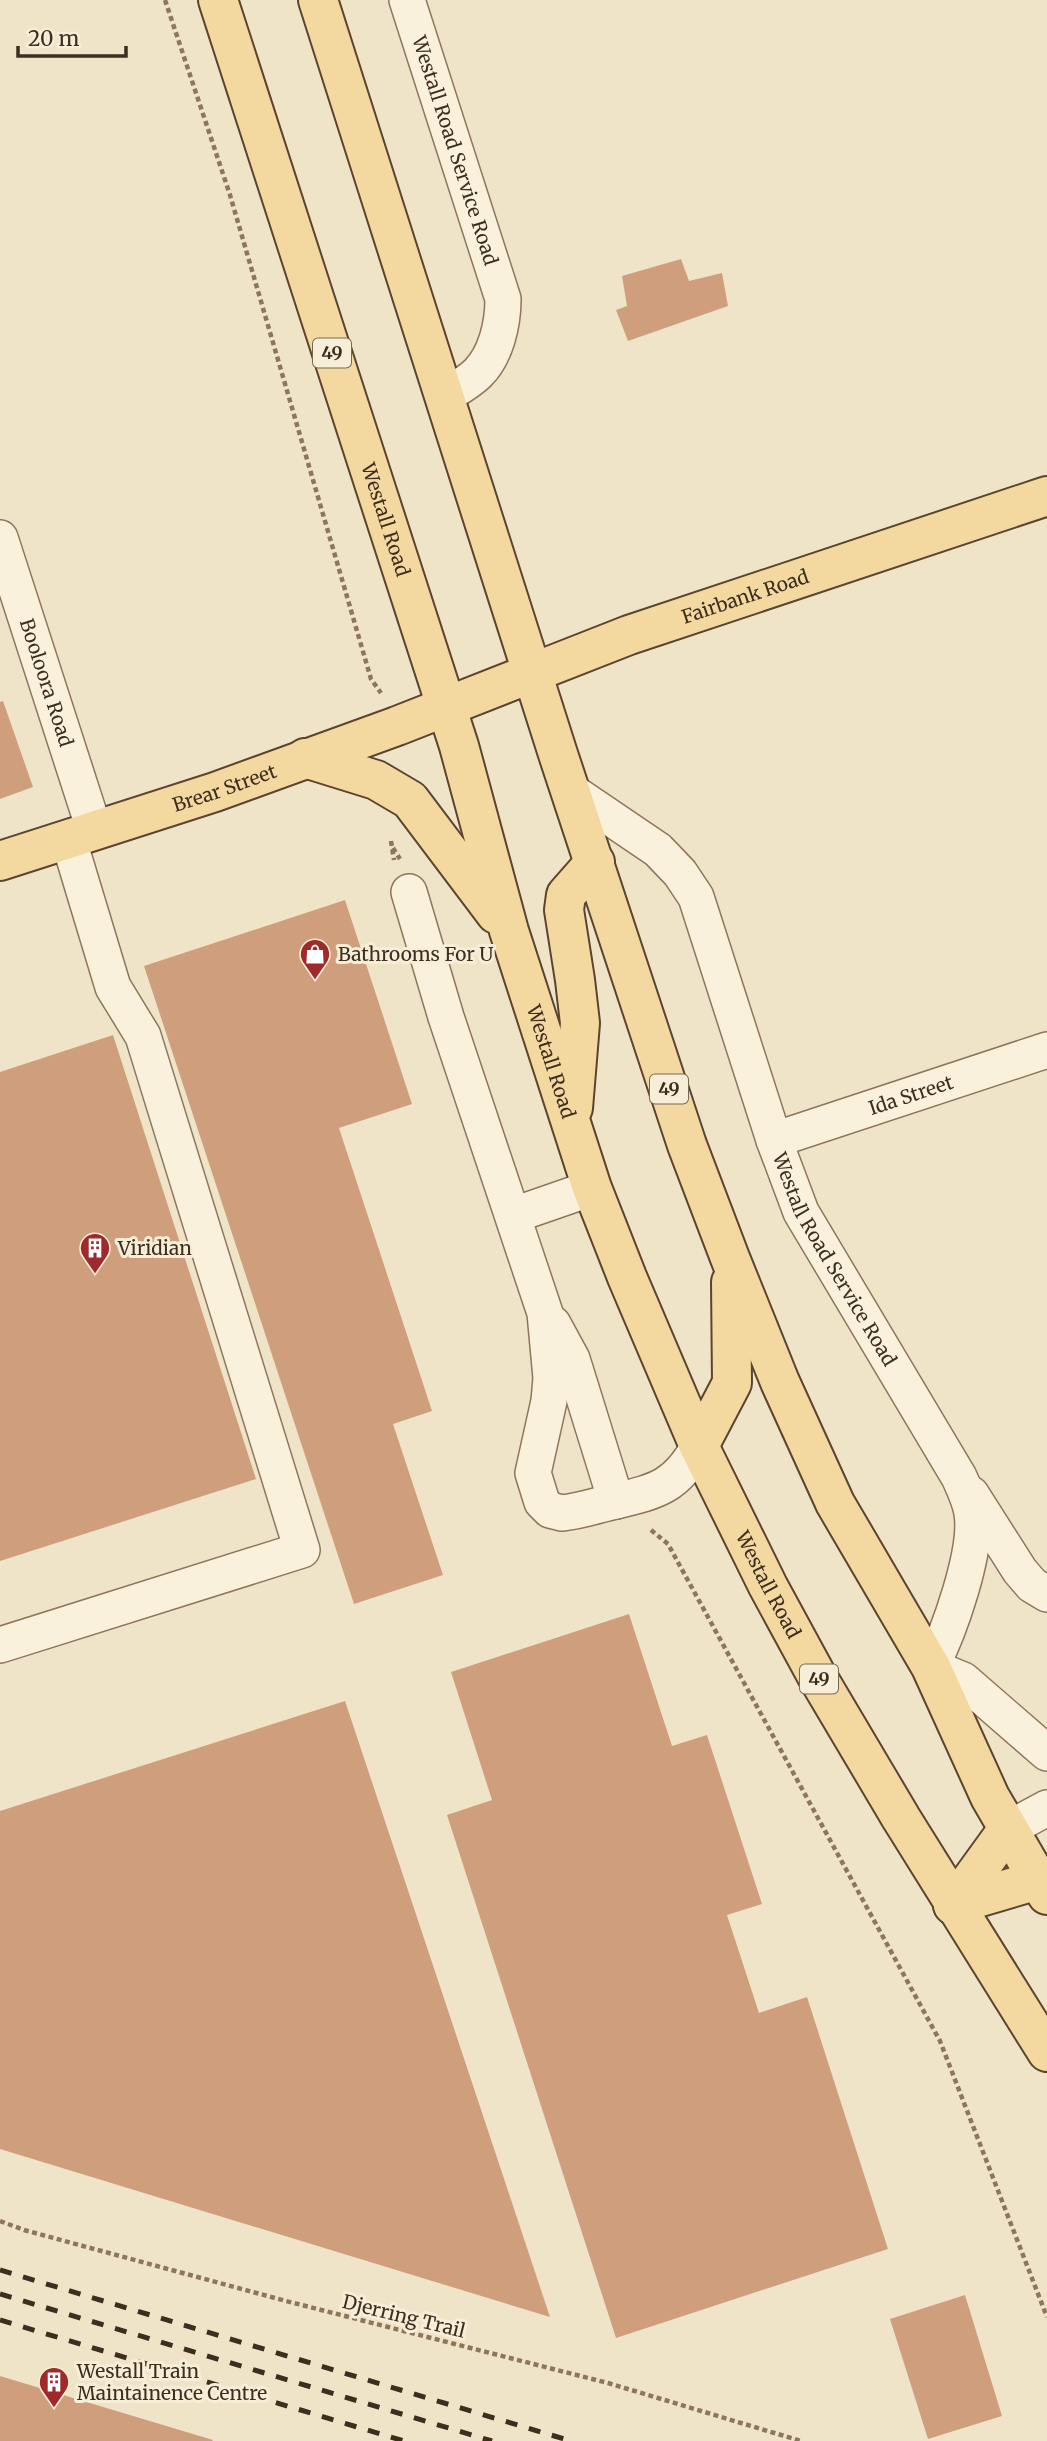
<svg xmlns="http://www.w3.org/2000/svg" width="1047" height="2441" viewBox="0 0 1047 2441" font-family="Merriweather,serif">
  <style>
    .building { fill: #cf9f7d }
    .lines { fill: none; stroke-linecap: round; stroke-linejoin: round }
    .minor-casing { stroke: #8d765c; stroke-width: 38 }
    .major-casing { stroke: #5b4430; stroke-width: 42 }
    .path { stroke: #8d765c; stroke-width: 4.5; stroke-dasharray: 5 3.5; stroke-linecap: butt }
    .minor { stroke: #faf1dc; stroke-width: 35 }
    .major { stroke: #f3d9a0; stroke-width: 38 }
    .rail { stroke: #3d2e20; stroke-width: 5; stroke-dasharray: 12 12; stroke-linecap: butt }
    .labels { text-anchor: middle; stroke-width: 6; stroke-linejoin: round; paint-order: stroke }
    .shield { fill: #f7eed8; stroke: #756857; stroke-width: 2 }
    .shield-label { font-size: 18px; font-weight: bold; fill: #3d2e20 }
    .street-label { font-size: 19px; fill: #3d2e20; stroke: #f7eed8 }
    .poi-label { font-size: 19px; fill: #3d2e20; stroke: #f7eed8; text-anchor: start }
  </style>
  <rect width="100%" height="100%" fill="#f0e4c8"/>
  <!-- building -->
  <path class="building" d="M 681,259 L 689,281 L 722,273 L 728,306 L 628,341 L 616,310 L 627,306 L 622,276 Z
    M 3,701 L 33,787 L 0,799 L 0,702 Z
    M 345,900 L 412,1104 L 339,1128 L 432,1411 L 393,1424 L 443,1575 L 354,1604 L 144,966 Z
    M 113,1035 L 256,1479 L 0,1561 L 0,1072 Z
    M 629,1614 L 672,1746 L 707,1735 L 762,1904 L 727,1915 L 759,2013 L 807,1997 L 888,2249 L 616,2338 L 447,1815 L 492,1800 L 451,1672 Z
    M 345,1701 L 550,2317 L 0,2149 L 0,1811 Z
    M 965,2295 L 1002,2416 L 928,2439 L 890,2319 Z
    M 0,2376 L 213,2440 L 212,2441 L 0,2441 Z"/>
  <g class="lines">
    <!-- minor casing -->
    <g class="minor-casing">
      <g id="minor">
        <path id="s1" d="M 407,0 L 503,299 C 503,324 496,355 478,373 C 469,382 456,389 445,396"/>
        <path id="s2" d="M 0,538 L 94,829"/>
        <path id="s3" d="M 571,791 L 658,850 L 680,873 L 696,897 L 774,1140 L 801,1212 L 959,1477 C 964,1488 970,1500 972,1513 C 978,1551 949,1632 931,1667 L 963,1680 L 1047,1753"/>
        <path d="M 409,892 L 446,1017 L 545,1313 L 551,1378 L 549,1401 L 533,1473 L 542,1502 L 550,1510 L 562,1513 C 581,1511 598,1505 616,1501 C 658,1491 677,1486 699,1446"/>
        <path id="s4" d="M 774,1140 L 1047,1050"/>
        <path d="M 514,1215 L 592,1188"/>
        <path d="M 553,1324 L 572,1359 L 616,1501"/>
        <path d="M 971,1494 L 1020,1571 L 1032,1585 L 1047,1594"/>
        <path d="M 0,1645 L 302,1550 L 143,1036 L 113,987 L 68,838"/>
        <path d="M 1008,1829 L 1047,1808"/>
      </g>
    </g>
    <!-- major casing -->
    <g class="major-casing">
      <g id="major">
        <path id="s5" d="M 218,0 L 459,746 L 509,931 L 592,1188 L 627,1277 L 699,1446 L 768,1586 L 818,1678 L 901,1818 L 1047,2052"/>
        <path d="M 318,0 L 558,754 L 687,1145 L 730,1258 L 780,1382 L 835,1503 L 931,1667 L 990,1797 L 1047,1895"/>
        <path d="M 305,758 L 376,780 L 410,800 L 496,914"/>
        <path id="s6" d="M 0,861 L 215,792 L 397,726 L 629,635 L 1047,496"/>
        <path d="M 573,1108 L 580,1023 L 575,980 L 564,910 L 566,895 L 595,862"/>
        <path d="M 699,1446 L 732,1383 L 731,1282"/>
        <path d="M 953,1905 L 1008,1829"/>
        <path d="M 953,1905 L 1038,1880"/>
      </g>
    </g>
    <!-- path -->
    <path class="path" d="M 165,0 L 230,195 L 371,679 L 381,693
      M 391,841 L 394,860
      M 393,848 L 400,859
      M 651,1530 L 668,1544 L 940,2041 L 1047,2317
      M 0,2221 L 24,2230 L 286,2301 L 608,2383 L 801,2441"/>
    <!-- minor -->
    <use href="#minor" class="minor"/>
    <!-- major -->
    <use href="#major" class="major"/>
    <!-- rail -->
    <path class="rail" d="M 0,2270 L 571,2441
      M 0,2294 L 492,2441
      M 0,2320 L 404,2441"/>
  </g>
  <!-- icons -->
  <defs>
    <g id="shop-pin" transform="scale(1.575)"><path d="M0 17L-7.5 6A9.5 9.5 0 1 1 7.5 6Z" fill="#9e2a2b" stroke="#f7eed8"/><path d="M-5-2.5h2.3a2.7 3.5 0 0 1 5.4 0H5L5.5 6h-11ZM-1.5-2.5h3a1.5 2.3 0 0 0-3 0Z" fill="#fff"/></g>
    <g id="building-pin" transform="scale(1.575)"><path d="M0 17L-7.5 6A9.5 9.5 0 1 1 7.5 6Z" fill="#9e2a2b" stroke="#f7eed8"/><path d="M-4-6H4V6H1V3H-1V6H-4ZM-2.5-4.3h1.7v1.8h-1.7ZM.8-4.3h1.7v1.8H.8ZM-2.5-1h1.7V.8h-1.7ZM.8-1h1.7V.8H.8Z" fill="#fff"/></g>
  </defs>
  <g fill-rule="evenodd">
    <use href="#shop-pin" x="315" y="954"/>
    <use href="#building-pin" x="95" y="1248"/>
    <use href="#building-pin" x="54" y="2382"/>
  </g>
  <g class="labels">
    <!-- shield labels -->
    <g class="shield">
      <rect x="313" y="338.5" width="38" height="29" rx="5"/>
      <rect x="650" y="1074.5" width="38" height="29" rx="5"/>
      <rect x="800" y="1664.5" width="38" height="29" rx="5"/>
    </g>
    <g class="shield-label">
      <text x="332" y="359">49</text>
      <text x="669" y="1095">49</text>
      <text x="819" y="1685">49</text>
    </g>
    <!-- street labels -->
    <g class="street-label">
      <text dy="7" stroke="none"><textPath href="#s1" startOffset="158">Westall Road Service Road</textPath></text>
      <text dy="7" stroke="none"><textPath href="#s5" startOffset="546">Westall Road</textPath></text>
      <text dy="7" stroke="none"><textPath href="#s6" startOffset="791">Fairbank Road</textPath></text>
      <text dy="7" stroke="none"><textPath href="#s2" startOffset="152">Booloora Road</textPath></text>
      <text dy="7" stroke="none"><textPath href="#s6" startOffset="236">Brear Street</textPath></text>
      <text dy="7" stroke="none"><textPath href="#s5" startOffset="1113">Westall Road</textPath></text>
      <text dy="7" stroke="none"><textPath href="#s4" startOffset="144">Ida Street</textPath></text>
      <text dy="7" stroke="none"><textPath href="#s3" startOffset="555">Westall Road Service Road</textPath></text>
      <text dy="7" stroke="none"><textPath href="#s5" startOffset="1680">Westall Road</textPath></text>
      <text transform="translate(404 2316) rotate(14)" y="7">Djerring Trail</text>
    </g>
    <!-- poi labels -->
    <g class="poi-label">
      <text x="338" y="961">Bathrooms For U</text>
      <text x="118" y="1255">Viridian</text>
      <text x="77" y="2378">Westall Train<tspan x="77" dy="22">Maintainence Centre</tspan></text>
    </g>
  </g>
  <!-- scale -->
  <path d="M18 46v10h108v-10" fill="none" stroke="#3d2e20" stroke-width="3.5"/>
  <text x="28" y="46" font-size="21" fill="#3d2e20" stroke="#f7eed8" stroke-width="5" paint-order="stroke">20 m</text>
</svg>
